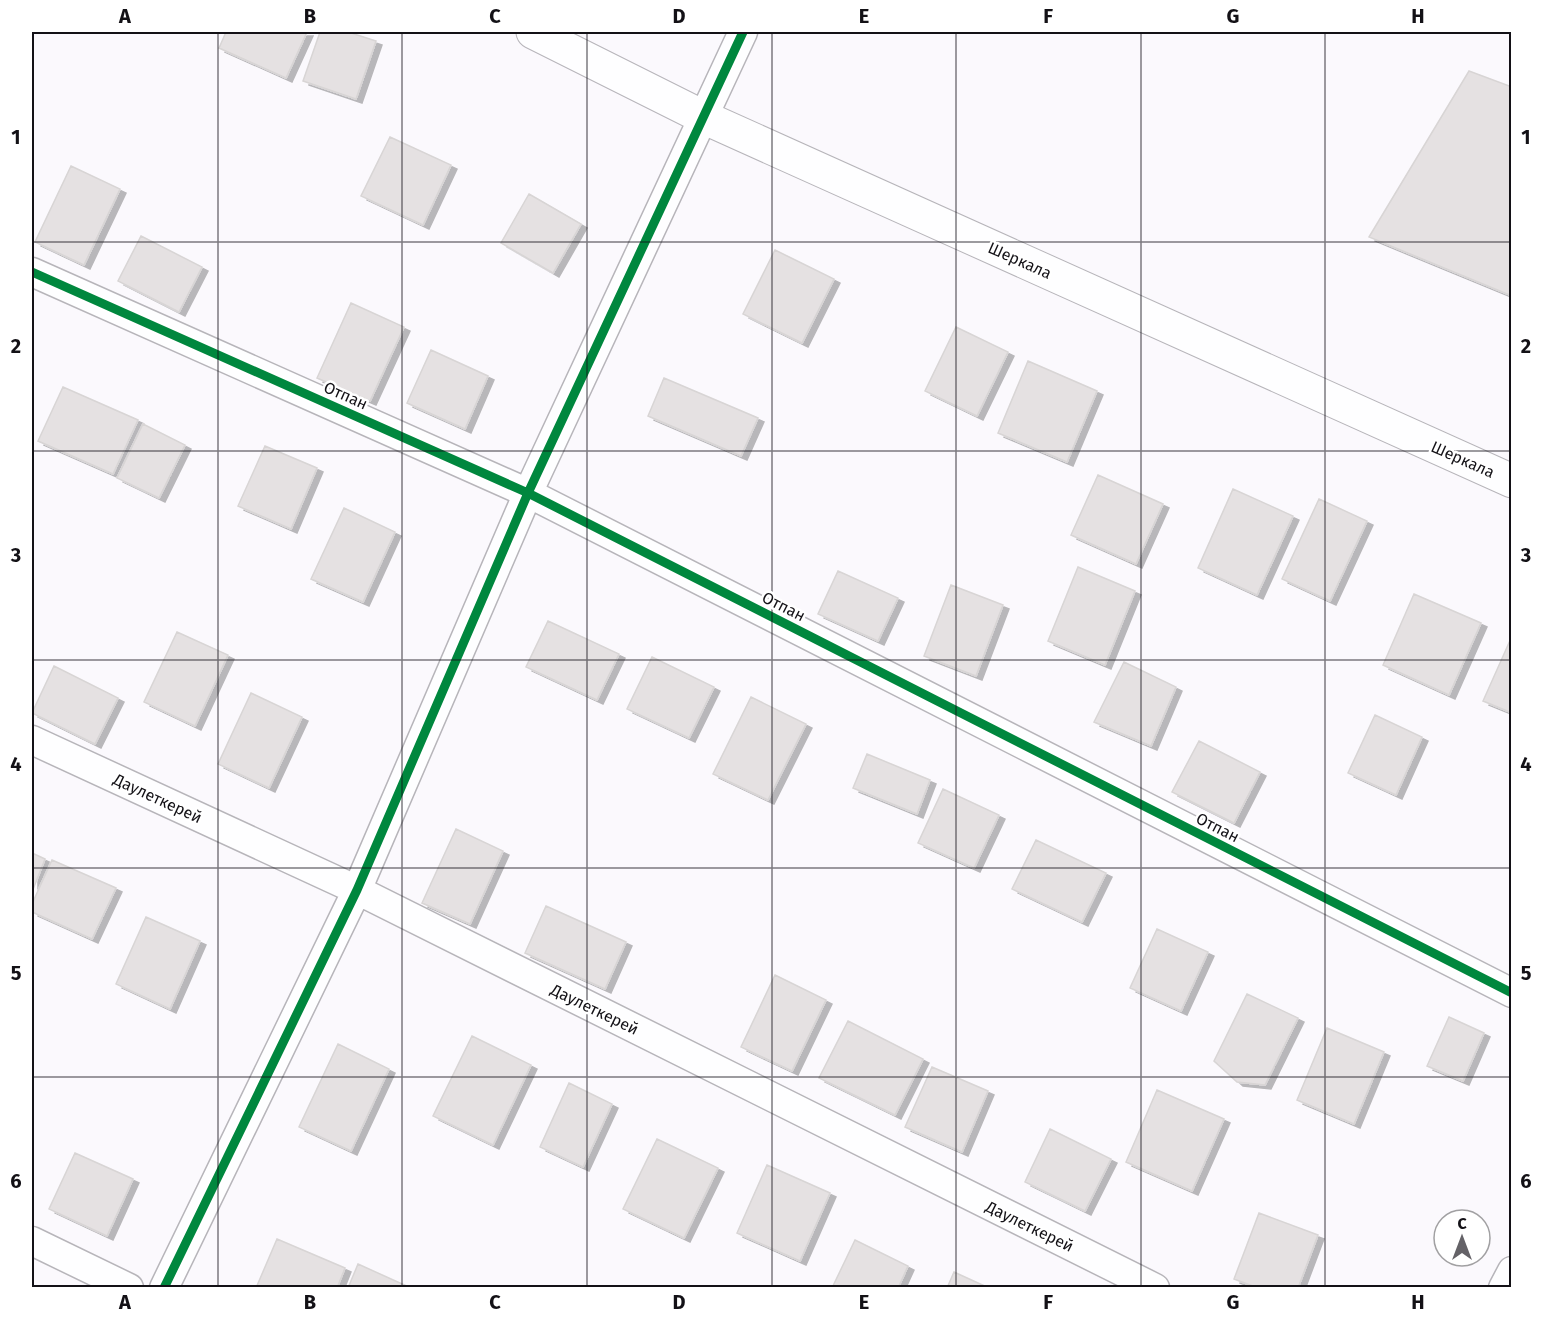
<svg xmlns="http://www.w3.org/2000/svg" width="1543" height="1319" viewBox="0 0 1543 1319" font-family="'Fira Sans',sans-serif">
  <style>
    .building { fill: #e5e1e2; stroke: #d8d5d5; stroke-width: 1.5; filter: url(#shadow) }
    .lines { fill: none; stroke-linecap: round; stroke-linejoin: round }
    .minor-casing { stroke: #b7b5ba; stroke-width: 31 }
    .tertiary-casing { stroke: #b7b5ba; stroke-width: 35 }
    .minor { stroke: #fefeff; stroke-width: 28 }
    .tertiary { stroke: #fefeff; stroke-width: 33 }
    .cycleway-casing { stroke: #fff; stroke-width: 13 }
    .cycleway { stroke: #00873e; stroke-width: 9 }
    .grid { fill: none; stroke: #131116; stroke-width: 1.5; stroke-opacity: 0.55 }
    .labels { text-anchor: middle; stroke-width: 5; stroke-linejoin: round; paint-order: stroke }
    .street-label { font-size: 16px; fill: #131116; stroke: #fff }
    .neatline { fill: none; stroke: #131116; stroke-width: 2 }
    .grid-label { font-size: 20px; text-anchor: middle; font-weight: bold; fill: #131116 }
  </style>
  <defs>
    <filter id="shadow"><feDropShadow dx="6" dy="4" stdDeviation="0" flood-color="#0004"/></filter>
  </defs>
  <rect width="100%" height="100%" fill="#fbf9fd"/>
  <!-- building -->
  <path class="building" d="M 226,32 L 307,32 L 286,78 L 219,48 Z
    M 320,32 L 348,32 L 376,41 L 356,99 L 303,81 Z
    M 1469,71 L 1512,87 L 1512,296 L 1369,237 Z
    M 390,137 L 451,165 L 423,225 L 361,196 Z
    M 71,166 L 120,189 L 84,265 L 35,242 Z
    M 529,194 L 581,224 L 553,273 L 501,243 Z
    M 141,236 L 202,267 L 179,312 L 118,281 Z
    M 775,250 L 834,279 L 802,343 L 743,314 Z
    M 351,303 L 404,327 L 370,401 L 317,378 Z
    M 956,327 L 1008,352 L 977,416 L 925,391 Z
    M 431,350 L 488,376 L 465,429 L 407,403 Z
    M 1028,361 L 1097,391 L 1067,462 L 998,433 Z
    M 664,378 L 758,418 L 741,456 L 648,416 Z
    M 63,387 L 138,420 L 113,474 L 38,441 Z
    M 143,424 L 185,445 L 159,498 L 117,478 Z
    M 265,446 L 317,468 L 291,529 L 238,506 Z
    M 1098,475 L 1163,504 L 1136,564 L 1071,535 Z
    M 1233,489 L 1293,516 L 1257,595 L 1198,568 Z
    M 1319,499 L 1367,521 L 1330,601 L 1282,579 Z
    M 344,508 L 395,532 L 363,602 L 311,579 Z
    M 1078,567 L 1135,591 L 1105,665 L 1048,641 Z
    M 838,571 L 898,598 L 878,641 L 818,614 Z
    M 951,585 L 1003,605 L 976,676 L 924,656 Z
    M 1414,594 L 1481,623 L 1449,695 L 1383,665 Z
    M 548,621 L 619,654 L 597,700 L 526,667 Z
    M 177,632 L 228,655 L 195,726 L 144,702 Z
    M 1512,636 L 1512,713 L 1483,701 Z
    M 652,657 L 714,687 L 689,738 L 627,709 Z
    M 1124,662 L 1176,687 L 1151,746 L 1094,722 Z
    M 54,666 L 118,698 L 95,744 L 32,713 Z
    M 251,693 L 302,717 L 269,788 L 218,764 Z
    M 751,697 L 806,724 L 768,800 L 713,774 Z
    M 1375,715 L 1422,737 L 1396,795 L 1348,773 Z
    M 1199,741 L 1260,772 L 1234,823 L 1172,792 Z
    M 867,754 L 930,780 L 917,814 L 853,788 Z
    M 943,789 L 999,815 L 974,868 L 918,843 Z
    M 456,829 L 503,851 L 470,924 L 422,903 Z
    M 1036,840 L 1106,873 L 1082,922 L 1012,889 Z
    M 32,853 L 45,859 L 32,892 Z
    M 52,860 L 116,888 L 92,939 L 32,912 L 32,904 Z
    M 546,906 L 626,942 L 605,989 L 525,953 Z
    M 146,917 L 200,941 L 170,1009 L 116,984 Z
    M 1157,929 L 1208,952 L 1181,1011 L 1130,988 Z
    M 775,975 L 826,1000 L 792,1071 L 741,1047 Z
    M 1247,994 L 1298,1018 L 1265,1085 L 1237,1082 L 1214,1061 Z
    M 1449,1017 L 1484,1033 L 1463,1081 L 1427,1066 Z
    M 848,1021 L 923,1059 L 895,1115 L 819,1078 Z
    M 1327,1028 L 1384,1052 L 1354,1124 L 1297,1100 Z
    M 472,1036 L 531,1065 L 493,1145 L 433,1116 Z
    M 338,1044 L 389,1069 L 351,1151 L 299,1127 Z
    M 932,1067 L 988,1091 L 962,1152 L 905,1127 Z
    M 569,1083 L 612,1104 L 583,1167 L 540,1147 Z
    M 1157,1090 L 1224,1119 L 1192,1191 L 1126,1162 Z
    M 1050,1129 L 1111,1159 L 1085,1211 L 1025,1182 Z
    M 657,1139 L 718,1168 L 684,1238 L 623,1209 Z
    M 75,1153 L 133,1179 L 107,1236 L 49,1209 Z
    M 767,1165 L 830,1193 L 800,1261 L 737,1233 Z
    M 1259,1213 L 1318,1235 L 1298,1288 L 1258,1288 L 1234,1279 Z
    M 277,1239 L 345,1268 L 337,1288 L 256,1288 Z
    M 855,1240 L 908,1266 L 898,1288 L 832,1288 Z
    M 358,1264 L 411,1288 L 348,1288 Z
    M 954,1272 L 989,1288 L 947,1288 Z"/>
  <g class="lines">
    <!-- minor casing -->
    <g class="minor-casing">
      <path id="minor" d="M 32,272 L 528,493 L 1512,993
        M 32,740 L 357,890 L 1155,1288
        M 32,1241 L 129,1288
        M 164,1288 L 357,890 L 528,493 L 743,32
        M 1503,1288 L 1512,1271"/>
    </g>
    <!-- tertiary casing -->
    <g class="tertiary-casing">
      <path id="tertiary" d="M 533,32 L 703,117 L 1512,481"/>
    </g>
    <!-- minor -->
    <use href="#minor" class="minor"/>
    <!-- tertiary -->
    <use href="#tertiary" class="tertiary"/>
    <!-- cycleway casing -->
    <g class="cycleway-casing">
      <path id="cycleway" d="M 32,272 L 528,493 L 1512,993
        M 164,1288 L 357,890 L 528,493 L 743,32"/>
    </g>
    <!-- cycleway -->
    <use href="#cycleway" class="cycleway"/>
  </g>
  <!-- grid -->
  <path class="grid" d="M 218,32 L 218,1288M 402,32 L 402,1288M 587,32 L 587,1288M 772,32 L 772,1288M 956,32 L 956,1288M 1141,32 L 1141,1288M 1325,32 L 1325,1288M 32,242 L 1512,242M 32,451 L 1512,451M 32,660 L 1512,660M 32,868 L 1512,868M 32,1077 L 1512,1077"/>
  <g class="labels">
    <!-- street labels -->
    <g class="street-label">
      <text transform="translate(1020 260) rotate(24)" y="6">Шеркала</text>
      <text transform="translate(346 395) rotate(24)" y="6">Отпан</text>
      <text transform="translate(1463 459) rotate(24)" y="6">Шеркала</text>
      <text transform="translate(784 606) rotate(27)" y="6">Отпан</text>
      <text transform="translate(158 798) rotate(25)" y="6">Даулеткерей</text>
      <text transform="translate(1218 827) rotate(27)" y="6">Отпан</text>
      <text transform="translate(595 1009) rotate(26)" y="6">Даулеткерей</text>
      <text transform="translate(1030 1226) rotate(26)" y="6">Даулеткерей</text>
    </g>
  </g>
  <!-- border -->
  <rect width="1543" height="1319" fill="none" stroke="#ffffff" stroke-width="66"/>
  <!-- north arrow -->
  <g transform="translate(1462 1238)"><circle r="28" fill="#ffffff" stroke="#a1a0a2" stroke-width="1.5"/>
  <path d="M0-4.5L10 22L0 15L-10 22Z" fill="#646267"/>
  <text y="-9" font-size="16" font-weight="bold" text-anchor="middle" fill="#131116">С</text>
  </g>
  <rect x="33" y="33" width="1477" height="1253" class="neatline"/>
  <g class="grid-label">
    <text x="125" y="23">A</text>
    <text x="310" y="23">B</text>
    <text x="495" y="23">C</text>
    <text x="679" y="23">D</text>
    <text x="864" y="23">E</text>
    <text x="1048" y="23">F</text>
    <text x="1233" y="23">G</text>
    <text x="1418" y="23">H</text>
    <text x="16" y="144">1</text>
    <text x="1526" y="144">1</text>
    <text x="16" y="353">2</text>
    <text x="1526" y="353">2</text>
    <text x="16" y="562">3</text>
    <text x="1526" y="562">3</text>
    <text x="16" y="771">4</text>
    <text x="1526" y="771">4</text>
    <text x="16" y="980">5</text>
    <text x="1526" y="980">5</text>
    <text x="16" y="1188">6</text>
    <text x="1526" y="1188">6</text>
    <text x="125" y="1309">A</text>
    <text x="310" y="1309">B</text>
    <text x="495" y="1309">C</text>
    <text x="679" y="1309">D</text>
    <text x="864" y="1309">E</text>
    <text x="1048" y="1309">F</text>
    <text x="1233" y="1309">G</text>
    <text x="1418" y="1309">H</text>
  </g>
</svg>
